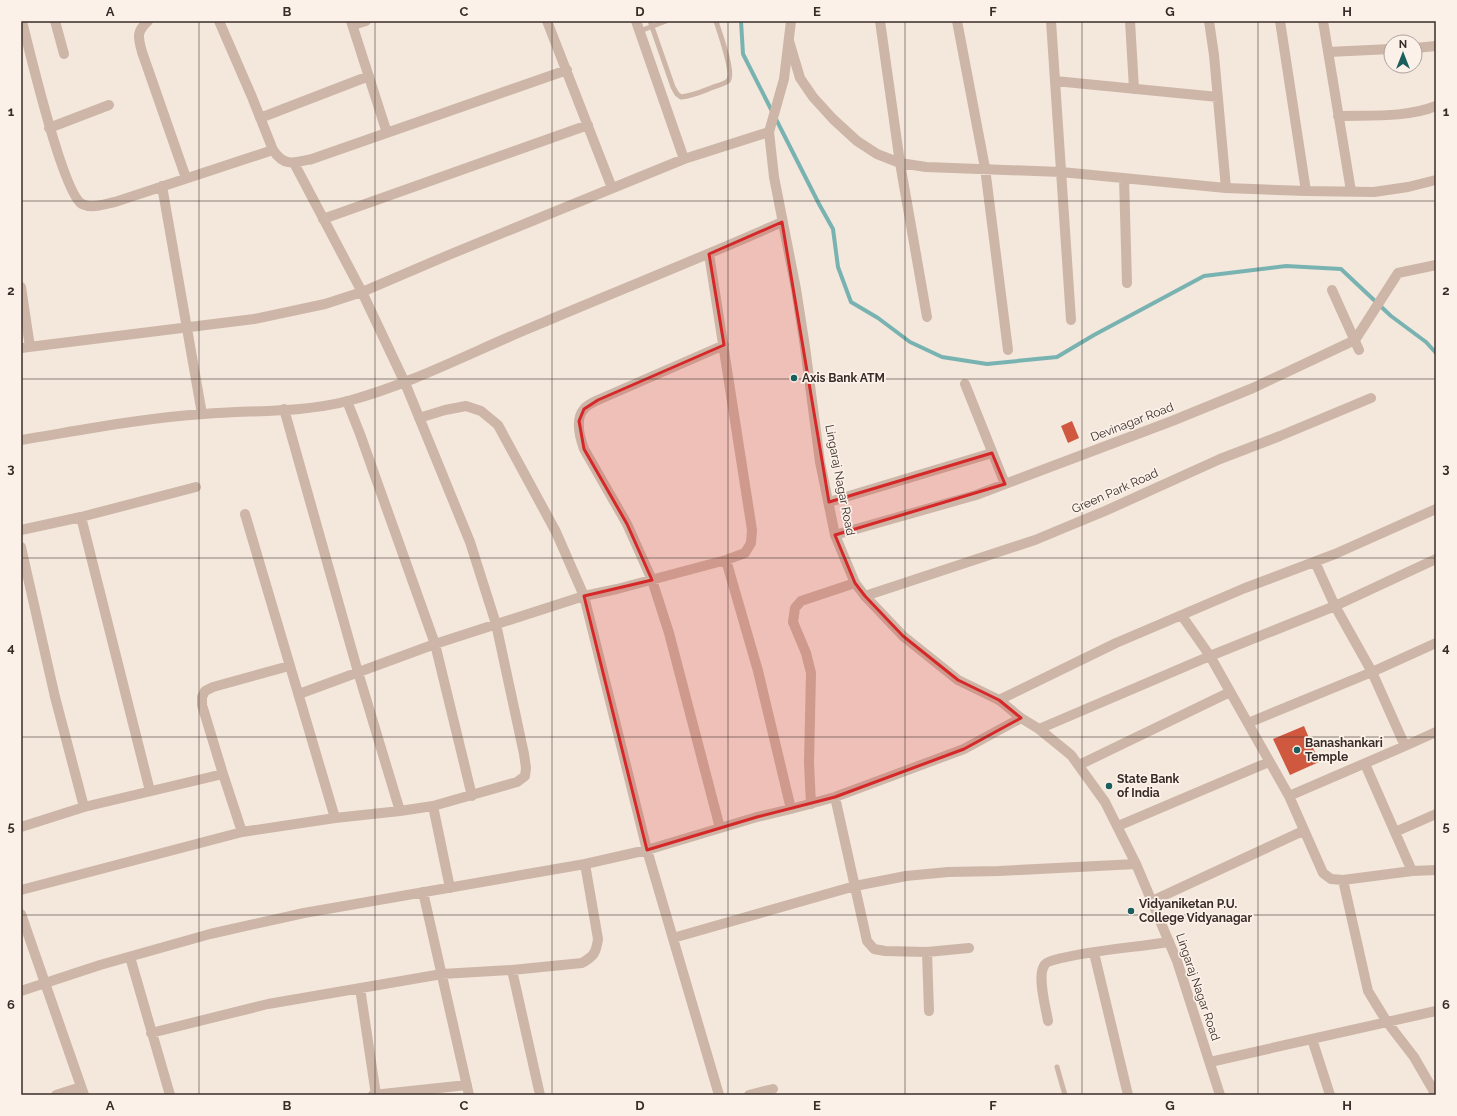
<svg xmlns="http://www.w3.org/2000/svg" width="1457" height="1116" viewBox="0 0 1457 1116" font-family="Raleway,sans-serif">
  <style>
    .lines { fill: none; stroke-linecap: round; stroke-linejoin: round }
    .stream { stroke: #78b3b2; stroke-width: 4 }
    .building { fill: #cf583f }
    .service { stroke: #cdb6a7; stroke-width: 5 }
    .minor { stroke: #cdb6a7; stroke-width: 10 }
    .tertiary { stroke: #cdb6a7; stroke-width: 10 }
    .marked { fill: #d62828; fill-opacity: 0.2; stroke: #d62828; stroke-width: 3; stroke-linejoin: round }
    .grid { fill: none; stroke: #392c28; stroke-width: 1; stroke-opacity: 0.55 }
    .poi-dot { fill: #1a5e5e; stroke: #fbf1e9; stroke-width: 1.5 }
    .labels { text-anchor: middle; stroke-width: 3.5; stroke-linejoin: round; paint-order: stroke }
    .poi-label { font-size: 12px; font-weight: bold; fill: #392c28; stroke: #fbf1e9; text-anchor: start }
    .street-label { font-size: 12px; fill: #392c28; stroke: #fbf1e9 }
    .neatline { fill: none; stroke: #392c28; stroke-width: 1.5 }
    .grid-label { font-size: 13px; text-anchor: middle; font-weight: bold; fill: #392c28 }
  </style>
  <rect width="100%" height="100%" fill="#f4e7dc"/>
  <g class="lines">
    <!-- stream -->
    <path class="stream" d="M 741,21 L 743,54 L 819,204 L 833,229 L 838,267 L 851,302 L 878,318 L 910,342 L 942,357 L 987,364 L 1057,357 L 1094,335 L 1204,276 L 1286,266 L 1341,269 L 1391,316 L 1426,342 L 1436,353"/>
  </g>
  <!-- building -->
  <path class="building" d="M 1072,421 L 1079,438 L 1068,443 L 1061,426 Z
    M 1304,726 L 1319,762 L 1290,775 L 1273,739 Z"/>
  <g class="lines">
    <!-- service -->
    <path class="service" d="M 650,21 L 673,87 L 677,94 L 681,97 C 692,96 701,92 711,88 C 716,86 724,84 728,81 C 735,74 719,31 716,21
      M 640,31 L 666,21
      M 1057,1067 L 1065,1095"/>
    <!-- minor -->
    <path class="minor" d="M 22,21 C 29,49 63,193 82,204 C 92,209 105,204 115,202 L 273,150
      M 55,21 L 64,54
      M 148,21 C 136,32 138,37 142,52 L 186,178
      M 219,21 L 252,97 L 273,150 C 284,167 294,163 312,159 L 567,70
      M 351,21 L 387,133
      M 547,21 L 612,188
      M 636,21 L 684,159
      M 880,21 L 900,163 L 927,317
      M 957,21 L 985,168 L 1008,350
      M 1051,21 L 1071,320
      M 1130,21 L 1134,89
      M 1209,21 L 1214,55 L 1226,188
      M 1280,21 L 1306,191
      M 1323,21 L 1351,191
      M 353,25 L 366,21
      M 789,41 L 800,78 L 813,97 L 833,119 L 857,141 L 877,154 L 900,163 L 926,167 L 1061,172 L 1226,188 L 1306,191 L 1374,192 L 1408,187 L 1436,180
      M 1415,48 L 1436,46
      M 1328,52 L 1391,49
      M 1055,81 L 1218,97
      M 1338,116 C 1370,115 1406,118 1436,106
      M 260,118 L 369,76
      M 49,128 L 109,105
      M 1124,178 L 1127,283
      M 162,186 L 202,414
      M 323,219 L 588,125
      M 21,287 L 30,347
      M 1332,290 L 1359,350
      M 21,348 L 254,319 L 325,304 L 362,292 L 451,254 L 684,159 L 769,132
      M 965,384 L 1005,484
      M 347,401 L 360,434 L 435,644 L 472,796
      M 284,409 L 358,672 L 400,811
      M 419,418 L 445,410 L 466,406 L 481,411 L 498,425 L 556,532 L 584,596 L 647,850 L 719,1095
      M 21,440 C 82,430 143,418 204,414 C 252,410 301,413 348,401 C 411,384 470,353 530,328 C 614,292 699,259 782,222
      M 829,502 L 992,453
      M 245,514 L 335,818
      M 81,517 L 150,791
      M 21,530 L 81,517 L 196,487
      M 835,535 L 976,495 L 1172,421 L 1253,388 L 1355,340 L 1398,273 L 1436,265
      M 21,547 L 55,697 L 84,807
      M 726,560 L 758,671 L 791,809
      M 1315,562 L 1335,606 L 1372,672 L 1405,746
      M 865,596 L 1035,540 L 1105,511 L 1220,459 L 1280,436 L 1371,398
      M 1182,616 L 1210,656 L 1289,796 L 1323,873 L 1331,879 L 1343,880 L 1412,871 L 1436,870
      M 299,694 L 435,644 L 584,596 L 617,589 L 726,560 L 745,553 L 751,543 L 752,530 L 709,254
      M 999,700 L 1116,643 L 1245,588 L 1335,554 L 1436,509
      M 1248,723 L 1372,672 L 1436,643
      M 1039,729 L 1210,656 L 1335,606 L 1436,559
      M 1365,764 L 1412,871
      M 1079,765 L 1230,692
      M 1289,796 L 1405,746 L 1436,732
      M 835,797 L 867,941 L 874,949 L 885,951 L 927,952 L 969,948
      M 811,804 L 809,763 L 811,673 L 806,653 L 793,622 L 795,608 L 801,601 L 855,583
      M 433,806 L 450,888
      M 1118,826 L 1269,762
      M 21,827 L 84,807 L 223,774
      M 720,828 L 669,633 L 652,580 L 627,524 L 584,449 C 580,438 575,419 584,409 C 587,405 594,402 598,400 L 724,345
      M 242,832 L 223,774 L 202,705 L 202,697 L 205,691 L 213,687 L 289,666
      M 1395,832 L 1436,814
      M 1343,880 L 1368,991 L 1387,1022 L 1414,1057 L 1436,1095
      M 21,890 L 242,832 L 335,818 L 400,811 L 433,806 L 517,782 L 525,776 L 526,768 L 524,754 L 496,624 L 470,542 L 405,383 L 362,292 L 294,163
      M 423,892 L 469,1095
      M 1152,901 L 1303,831
      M 21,914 L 84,1095
      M 673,938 L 855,886 L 906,876 L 948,872 L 999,871 L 1136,864
      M 927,952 L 929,1011
      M 1094,953 L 1128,1095
      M 130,957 L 170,1095
      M 512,970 L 540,1095
      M 360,988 L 376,1095
      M 21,991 L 100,965 L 210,934 L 304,913 L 585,864 L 647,850 L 757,817 L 791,809 L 835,797 L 964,749 L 1021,718
      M 1048,1021 C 1046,1008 1037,977 1044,966 C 1045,963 1050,961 1054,960 C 1091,950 1131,948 1169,942
      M 151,1033 L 268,1004 L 442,974 L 512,970 L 582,963 C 594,956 596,953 598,939 L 585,864
      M 1312,1039 L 1330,1095
      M 1210,1062 L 1436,1011
      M 56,1095 L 81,1087
      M 373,1095 L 467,1085
      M 749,1095 L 773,1089"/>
    <!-- tertiary -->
    <path class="tertiary" d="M 791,21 L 784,79 L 769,132 L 774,177 L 796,289 L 805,347 L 820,462 L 835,535 L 855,583 L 865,596 L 903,636 L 958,680 L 999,700 L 1021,718 L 1039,729 L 1071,755 L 1105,802 L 1136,864 L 1177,961 L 1220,1095"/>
  </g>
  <!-- marked area -->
  <path class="marked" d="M 782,222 L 829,502 L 992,453 L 1005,484 L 835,535 L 855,583 L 865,596 L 903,636 L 958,680 L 999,700 L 1021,718 L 964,749 L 835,797 L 757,817 L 647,850 L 584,596 L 652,580 L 627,524 L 584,449 L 579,421 L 584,409 L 598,400 L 724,345 L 709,254 Z"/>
  <!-- grid -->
  <path class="grid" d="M 199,21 L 199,1095M 375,21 L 375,1095M 552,21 L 552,1095M 728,21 L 728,1095M 905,21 L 905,1095M 1082,21 L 1082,1095M 1258,21 L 1258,1095M 21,201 L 1436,201M 21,379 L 1436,379M 21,558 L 1436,558M 21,737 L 1436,737M 21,915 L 1436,915"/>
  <!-- markers -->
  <g class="poi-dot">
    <circle cx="794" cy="378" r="4"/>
    <circle cx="1297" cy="750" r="4"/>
    <circle cx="1109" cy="786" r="4"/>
    <circle cx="1131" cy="911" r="4"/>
  </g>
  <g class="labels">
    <!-- poi labels -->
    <g class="poi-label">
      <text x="802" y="382">Axis Bank ATM</text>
      <text x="1305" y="747">Banashankari<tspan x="1305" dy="14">Temple</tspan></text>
      <text x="1117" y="783">State Bank<tspan x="1117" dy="14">of India</tspan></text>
      <text x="1139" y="908">Vidyaniketan P.U.<tspan x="1139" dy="14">College Vidyanagar</tspan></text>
    </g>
    <!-- street labels -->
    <g class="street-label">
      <text transform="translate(1132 422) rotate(-21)" y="4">Devinagar Road</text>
      <text transform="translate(840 480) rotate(79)" y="4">Lingaraj Nagar Road</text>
      <text transform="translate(1115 491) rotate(-24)" y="4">Green Park Road</text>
      <text transform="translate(1198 987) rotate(71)" y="4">Lingaraj Nagar Road</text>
    </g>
  </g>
  <!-- border -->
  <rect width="1457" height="1116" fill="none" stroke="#fbf1e9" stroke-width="44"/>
  <!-- north arrow -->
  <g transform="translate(1403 54)"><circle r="19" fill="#fbf1e9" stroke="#ada29c"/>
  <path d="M0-3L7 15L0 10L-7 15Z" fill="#1a5e5e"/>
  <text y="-6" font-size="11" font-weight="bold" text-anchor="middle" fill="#392c28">N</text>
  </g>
  <rect x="22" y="22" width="1413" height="1072" class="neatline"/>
  <g class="grid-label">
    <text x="110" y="16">A</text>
    <text x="287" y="16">B</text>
    <text x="464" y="16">C</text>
    <text x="640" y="16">D</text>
    <text x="817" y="16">E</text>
    <text x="993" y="16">F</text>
    <text x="1170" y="16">G</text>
    <text x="1347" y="16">H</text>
    <text x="11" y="116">1</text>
    <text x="1446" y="116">1</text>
    <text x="11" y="295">2</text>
    <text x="1446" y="295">2</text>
    <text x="11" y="473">3</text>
    <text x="1446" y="473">3</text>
    <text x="11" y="652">4</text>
    <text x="1446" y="652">4</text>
    <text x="11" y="831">5</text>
    <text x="1446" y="831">5</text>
    <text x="11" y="1009">6</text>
    <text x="1446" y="1009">6</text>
    <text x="110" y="1110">A</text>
    <text x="287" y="1110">B</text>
    <text x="464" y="1110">C</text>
    <text x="640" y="1110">D</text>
    <text x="817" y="1110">E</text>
    <text x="993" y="1110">F</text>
    <text x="1170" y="1110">G</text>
    <text x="1347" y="1110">H</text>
  </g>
</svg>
